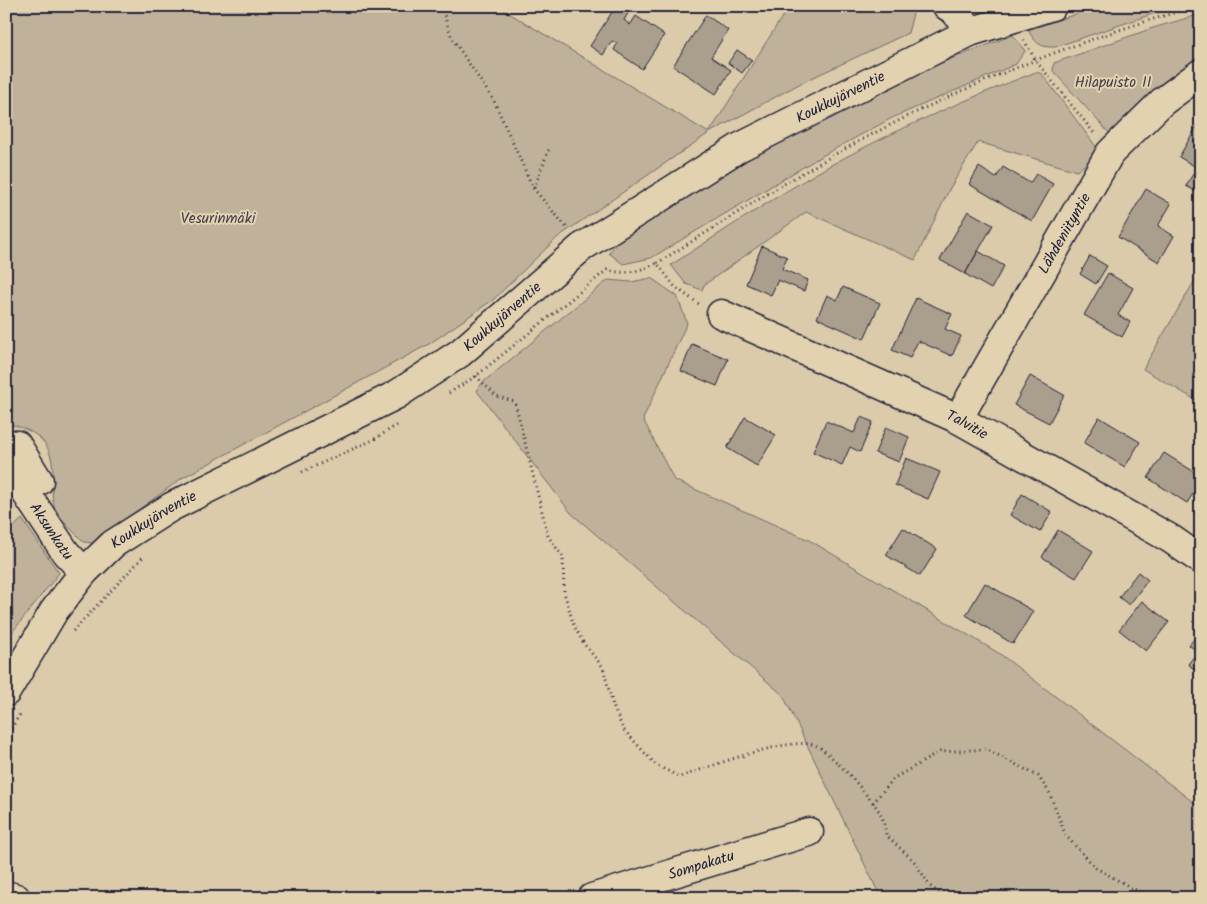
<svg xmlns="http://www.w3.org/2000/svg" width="1207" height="904" viewBox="0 0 1207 904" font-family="Kalam,sans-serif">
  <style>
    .green { fill: #c0b29a; stroke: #716a6a }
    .building { fill: #aa9f8d; stroke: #22223b }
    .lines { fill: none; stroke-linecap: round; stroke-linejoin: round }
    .minor-casing { stroke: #22223b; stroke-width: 31 }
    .path { stroke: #22223b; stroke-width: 3; stroke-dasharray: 1 4; stroke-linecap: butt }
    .minor { stroke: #e3d2af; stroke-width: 28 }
    .labels { text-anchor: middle; stroke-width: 4; stroke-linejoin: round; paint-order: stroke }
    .park-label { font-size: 15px; fill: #423f4e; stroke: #e3d2af }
    .street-label { font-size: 15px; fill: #22223b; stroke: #e3d2af }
  </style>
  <rect width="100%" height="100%" fill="#dbcbaa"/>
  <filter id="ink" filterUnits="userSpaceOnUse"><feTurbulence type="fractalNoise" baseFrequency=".02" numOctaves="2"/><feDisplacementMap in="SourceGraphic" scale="10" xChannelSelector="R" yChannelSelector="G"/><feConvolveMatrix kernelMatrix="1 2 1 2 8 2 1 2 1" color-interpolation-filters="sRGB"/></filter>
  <g filter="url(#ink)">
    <!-- green -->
    <path class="green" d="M 10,6 L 497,6 L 709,133 L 789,6 L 915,6 L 908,33 L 801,83 L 709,133 L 558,237 L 494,299 L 429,344 L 182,478 L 93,543 L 84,542 C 75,533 61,521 56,510 C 51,500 52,489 53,479 C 54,443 39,431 6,423 L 6,42 Z
      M 1100,6 L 1176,6 L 1055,47 C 1039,48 1035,42 1028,30 Z
      M 1201,14 L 1201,63 L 1118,131 L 1109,133 L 1053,71 L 1054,63 L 1153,28 Z
      M 1013,35 L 1025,51 L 1016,64 L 892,118 L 820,157 L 651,258 L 623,264 L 609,253 L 619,240 L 763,149 L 923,70 Z
      M 1036,72 L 1042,74 L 1100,152 L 1077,171 L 978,142 L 950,188 L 915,260 L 806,212 L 704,285 L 702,290 L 686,284 L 671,265 C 723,231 775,197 829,166 C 895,130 966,99 1036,72 Z
      M 1201,270 L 1201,403 L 1143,369 Z
      M 651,278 L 677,296 L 687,323 L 643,419 L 674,480 L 809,540 L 1000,654 L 1201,808 L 1201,898 L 881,898 L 783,695 L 571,513 L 477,391 L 482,383 L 608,280 L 631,282 Z
      M 22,519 L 59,573 L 6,640 L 6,534 Z"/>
    <!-- building -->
    <path class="building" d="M 616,6 L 624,6 L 630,10 L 624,20 L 630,25 L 636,16 L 664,35 L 642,69 L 614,50 L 617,44 L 612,41 L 603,55 L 590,46 Z
      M 706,15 L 728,30 L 711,57 L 731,70 L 716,94 L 673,66 Z
      M 737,50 L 752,60 L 742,73 L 728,63 Z
      M 1198,124 L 1201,126 L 1201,170 L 1179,157 Z
      M 979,167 L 996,178 L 1003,167 L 1030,183 L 1036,174 L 1053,184 L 1032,221 L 969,184 Z
      M 1193,174 L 1201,178 L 1201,194 L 1186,186 Z
      M 1146,189 L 1171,204 L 1158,226 L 1174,236 L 1159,262 L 1118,237 Z
      M 968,211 L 993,225 L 965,274 L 940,260 Z
      M 762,246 L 787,257 L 782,269 L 808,280 L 804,291 L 778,280 L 771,295 L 746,284 Z
      M 978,251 L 1004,266 L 991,289 L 965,274 Z
      M 1090,256 L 1107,266 L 1096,284 L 1080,274 Z
      M 1108,273 L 1133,288 L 1118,315 L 1130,322 L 1122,337 L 1084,315 Z
      M 843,287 L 880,303 L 864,339 L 817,318 L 827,295 L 837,300 Z
      M 916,298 L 952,314 L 945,329 L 961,336 L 952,356 L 918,341 L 910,358 L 892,350 Z
      M 692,344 L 728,359 L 717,386 L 681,371 Z
      M 1030,376 L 1064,395 L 1049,423 L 1014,405 Z
      M 745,417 L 776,435 L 757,466 L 727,448 Z
      M 861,417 L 873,422 L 860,452 L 850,447 L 842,465 L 813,452 L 826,421 L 854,433 Z
      M 1099,417 L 1140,442 L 1125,467 L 1084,443 Z
      M 886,427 L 909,437 L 899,462 L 875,453 Z
      M 1164,453 L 1201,476 L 1201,481 L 1187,503 L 1148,478 Z
      M 906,458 L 940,472 L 928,499 L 895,485 Z
      M 1022,494 L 1052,512 L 1040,532 L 1010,515 Z
      M 903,528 L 937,549 L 920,576 L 886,555 Z
      M 1058,530 L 1093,551 L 1076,578 L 1042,557 Z
      M 1138,572 L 1148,580 L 1129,605 L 1119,597 Z
      M 985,583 L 1033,611 L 1013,644 L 966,615 Z
      M 1142,601 L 1169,622 L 1146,651 L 1119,630 Z
      M 1201,631 L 1201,648 L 1198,652 L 1189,645 Z
      M 1201,648 L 1201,675 L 1188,664 Z"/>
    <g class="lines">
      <!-- minor casing -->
      <g class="minor-casing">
        <g id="minor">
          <path d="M 947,6 L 955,11 L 970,32"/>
          <path id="s1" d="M 721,314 L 958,419 L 1171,539 L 1201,560"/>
          <path id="s2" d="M 958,419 L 1110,153 L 1162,102 L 1201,73"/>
          <path d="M 6,444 L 17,445 L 39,481"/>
          <path id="s3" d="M 6,463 L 66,553 L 84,572"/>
          <path id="s4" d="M 6,692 L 54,611 L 84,572 L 113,544 L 171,507 L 396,395 L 460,353 L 582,247 L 740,147 L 970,32 L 1052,6"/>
          <path d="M 6,895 L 16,898"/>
          <path id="s5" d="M 592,898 L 809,832"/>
        </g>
      </g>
      <!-- path -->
      <path class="path" d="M 441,6 L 452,38 L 494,101 L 533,188 L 567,228
        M 1024,40 L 1036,61 L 1094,133
        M 534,188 L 550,146
        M 657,263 C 713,229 768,192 825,160 C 941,94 1069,42 1198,6
        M 476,376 L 496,396 L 515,402 L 548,536 L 563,557 L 564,592 L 574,626 L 584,644 L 603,667 L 613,706 L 623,729 L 656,765 L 680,777 C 707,768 793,734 817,746 C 826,750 853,778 859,786 C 873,804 884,811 886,835 L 914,861 L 930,886 L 946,898
        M 449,393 L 476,376 L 607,270 C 626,275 639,271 657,263 L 675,287 L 699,304
        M 302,472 L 373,440 L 399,424
        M 73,631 L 143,557
        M 6,737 L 20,714
        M 873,803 L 894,778 L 940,752 L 986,749 L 1038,776 L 1049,792 L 1066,836 L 1096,868 L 1150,898"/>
      <!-- minor -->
      <use href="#minor" class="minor"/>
    </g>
  </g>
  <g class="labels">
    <!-- park labels -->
    <g class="park-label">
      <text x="1113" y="87">Hilapuisto II</text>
      <text x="218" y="223">Vesurinmäki</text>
    </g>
    <!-- street labels -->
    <g class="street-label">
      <text dy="5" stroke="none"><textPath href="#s4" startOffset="1041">Koukkujärventie</textPath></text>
      <text dy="5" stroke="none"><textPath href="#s2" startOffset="214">Lähdeniityntie</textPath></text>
      <text dy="5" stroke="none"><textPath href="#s4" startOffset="636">Koukkujärventie</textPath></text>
      <text dy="5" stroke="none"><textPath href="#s1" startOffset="270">Talvitie</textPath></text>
      <text dy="5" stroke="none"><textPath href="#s4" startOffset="231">Koukkujärventie</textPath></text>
      <text dy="5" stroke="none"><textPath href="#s3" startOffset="82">Aksunkatu</textPath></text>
      <text dy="5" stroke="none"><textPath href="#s5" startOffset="114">Sompakatu</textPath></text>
    </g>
  </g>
  <!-- margin -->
  <rect width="1207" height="904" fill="none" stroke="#e3d2af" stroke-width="25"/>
  <rect x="12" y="12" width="1182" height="879" fill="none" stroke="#22223b" stroke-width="2" filter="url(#ink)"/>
</svg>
